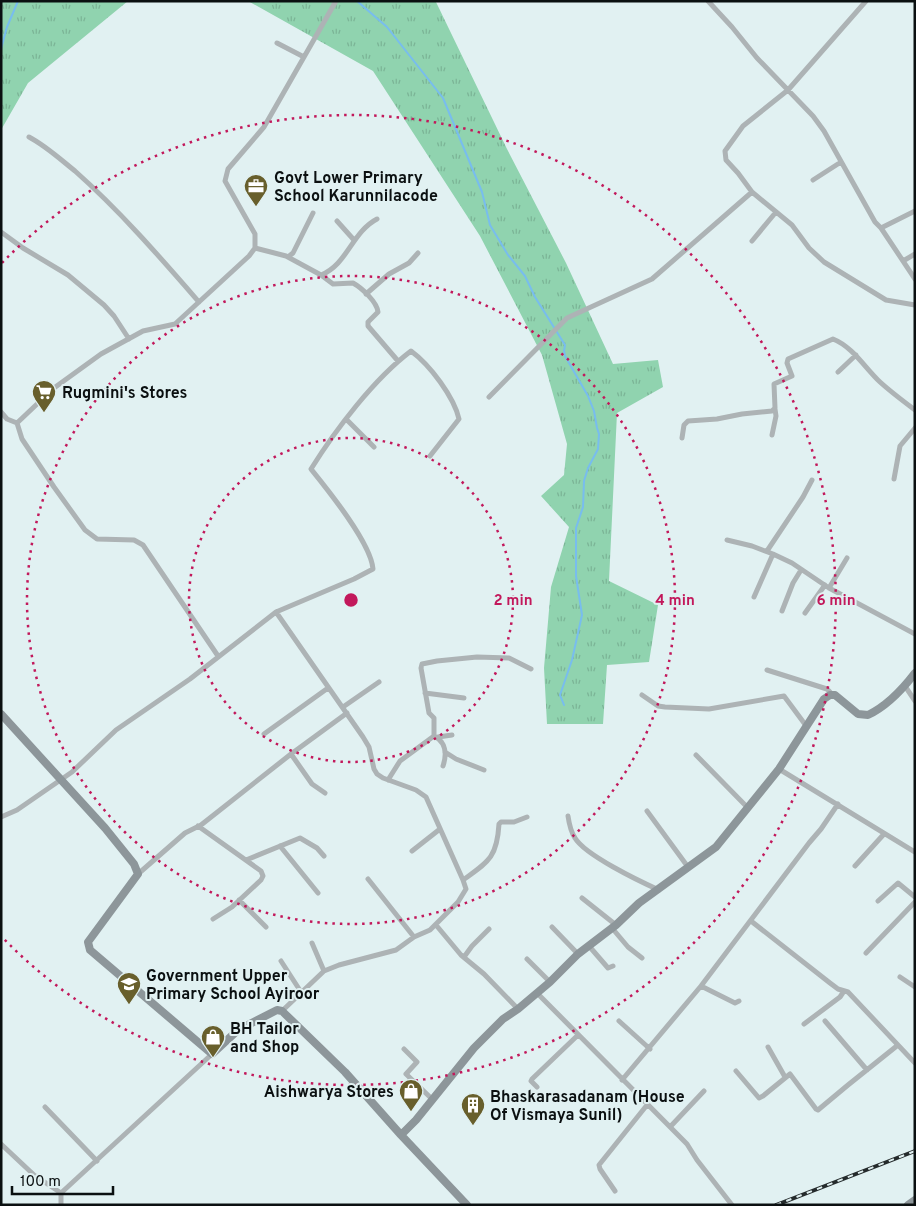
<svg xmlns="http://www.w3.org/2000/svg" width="916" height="1206" viewBox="0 0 916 1206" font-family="Overpass,sans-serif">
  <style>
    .grass { fill: url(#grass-tufts) }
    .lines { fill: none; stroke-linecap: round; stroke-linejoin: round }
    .stream { stroke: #78bdee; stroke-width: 2 }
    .street { stroke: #adb3b5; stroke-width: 5 }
    .secondary { stroke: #8d969a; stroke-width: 8 }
    .rail-casing { stroke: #252b2c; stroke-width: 4 }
    .rail { stroke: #e1f1f2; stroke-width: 2; stroke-dasharray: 5.5; stroke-linecap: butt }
    .ring { fill: none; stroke: #c2185b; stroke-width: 2.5; stroke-dasharray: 2.5 5 }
    .labels { text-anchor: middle; stroke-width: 4; stroke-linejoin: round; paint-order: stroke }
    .poi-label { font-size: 16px; font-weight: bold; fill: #0b1011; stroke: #e1f1f2; text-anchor: start }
    .centre { fill: #c2185b; stroke: #e1f1f2; stroke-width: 2.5 }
    .ring-label { font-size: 15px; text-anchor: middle; font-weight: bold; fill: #c2185b; stroke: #e1f1f2; stroke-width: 4; stroke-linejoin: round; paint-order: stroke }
  </style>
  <defs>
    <pattern id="grass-tufts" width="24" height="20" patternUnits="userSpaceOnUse" patternTransform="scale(1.25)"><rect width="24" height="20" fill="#90d3af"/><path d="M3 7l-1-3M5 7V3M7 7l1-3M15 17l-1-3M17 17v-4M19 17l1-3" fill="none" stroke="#7bb496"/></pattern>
  </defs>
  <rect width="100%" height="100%" fill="#e1f1f2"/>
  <!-- grass -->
  <path class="grass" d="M 1,1 L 128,1 L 28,83 L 1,130 Z
    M 248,1 L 436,2 L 507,149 L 566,263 L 613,364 L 658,360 L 663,387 L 617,413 L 609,581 L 658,605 L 649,662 L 607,665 L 603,724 L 547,724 L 544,668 L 551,587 L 569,527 L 541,496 L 564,475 L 567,444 L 542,355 L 480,236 L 373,71 Z"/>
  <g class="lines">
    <!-- stream -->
    <path class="stream" d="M 357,1 L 387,27 L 443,98 L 482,192 L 490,225 L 508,255 L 525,276 L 535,297 L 565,345 L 564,351 L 565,356 L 588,396 L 594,411 L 597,428 L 599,434 L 598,449 L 588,468 L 584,481 L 583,507 L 576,528 L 576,576 L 582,615 L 572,660 L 560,695 L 564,705
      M 1,49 L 7,27 L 18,1"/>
    <!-- street -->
    <path class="street" d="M 708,1 L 732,27 L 757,58 L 813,116 L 824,131 L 875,222 L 881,228 L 915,279
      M 866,1 L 788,90 L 743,126 L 725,151 L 726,160 L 738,173 L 752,192 L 792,225 L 809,248 L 824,262 L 886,300 L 915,305
      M 277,43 L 304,57
      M 29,137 C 46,146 60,159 75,171 C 120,211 159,256 199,302
      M 813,180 L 841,162
      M 337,221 L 354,240
      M 881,228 L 915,211
      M 1,232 L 23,248 L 68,275 L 104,305 L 114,316 L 129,339
      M 752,241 L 776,212
      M 255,248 L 286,256 L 321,275 C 347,265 352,232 377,219
      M 288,257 L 293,253 L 313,213
      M 903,261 L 915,254
      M 321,275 L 333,284 L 353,283 C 362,288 377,302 378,312 L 368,322 L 368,326 L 398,361
      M 366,294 L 389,274 L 409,263 L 418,253
      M 838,372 L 856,355
      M 489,397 L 567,318 L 652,279 L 752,192
      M 1,412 L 7,419 L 17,423
      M 346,419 L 374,447
      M 772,435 L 776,416 L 775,409
      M 682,438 L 684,425 L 688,421 L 717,419 L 742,414 L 772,411 L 775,408 L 774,384 L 792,376 L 787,363 L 788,359 L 833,339 C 853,347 865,368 880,382 C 891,392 903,401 915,410
      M 894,479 L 900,446 L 915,428
      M 727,540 L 752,546 L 773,554 L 792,563 L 829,588 L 915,634
      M 767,551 L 803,497 L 812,480
      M 829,588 L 847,558
      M 754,597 L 773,554
      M 782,611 L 793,583 L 801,570
      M 276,612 L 363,737 L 369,747 L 374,769 L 377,774 L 383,778 L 416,790 L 426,797 L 463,880
      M 805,613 L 825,585
      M 218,656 L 143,545 L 134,540 L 97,539 L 85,530 L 54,487 L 22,439 L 17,423 L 54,388 L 101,354 L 143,331 L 175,324 L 249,256 L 255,248 L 255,234 L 225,181 L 228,169 L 264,127 L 336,1
      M 767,670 L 827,689 L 830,692 L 830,695
      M 905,686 L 915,701
      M 425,693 L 464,698
      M 642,695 L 658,706 L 665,707 L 709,709 L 784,696 L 807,727
      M 343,707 L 379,682
      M 264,734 L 328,688
      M 434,736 C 446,742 447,754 443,766
      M 438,737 L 452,735
      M 445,752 L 456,759 L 484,770
      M 291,754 L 312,784 L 325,793
      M 696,755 L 748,808
      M 779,769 L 915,852
      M 388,780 L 400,761 L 434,736 L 434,718 L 429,713 L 421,668 L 422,664 L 437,661 L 477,657 L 509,658 L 531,669
      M 647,811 L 688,867
      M 568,816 C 569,823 571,832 575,838 C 585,855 639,881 659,890
      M 1,817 L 17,810 L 72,772 L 116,730 L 190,679 L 276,612 L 354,579 L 373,569 C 371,543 328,490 311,469 C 336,429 374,379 411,351 C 430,365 454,397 459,419 L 430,456
      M 198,826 L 261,871 L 263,876 L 261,880 L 232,907 L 213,919
      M 280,846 L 318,893
      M 412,851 L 440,829
      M 246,860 L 300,838 L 317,848 L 324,856
      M 855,866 L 884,834
      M 138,874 L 185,833 L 201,825 L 291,754 L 347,713
      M 368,879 L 414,937
      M 582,898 L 616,925
      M 239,900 L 266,927
      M 878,901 L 898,883 L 915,897
      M 751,921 L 830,983 L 838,989 L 848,992 L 915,1063
      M 436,925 L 461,955 L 484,974 L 518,1009
      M 552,927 L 578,954
      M 612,928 L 628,947 L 642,958
      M 312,943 L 324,971
      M 589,946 L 608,968 L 613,966
      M 866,953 L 915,902
      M 464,957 L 472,946 L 489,929
      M 527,959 L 550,982
      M 281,961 L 301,992
      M 900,977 L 915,987
      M 701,986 L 735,1003 L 739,1001
      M 537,993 L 687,1144 L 697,1160 L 732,1205
      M 282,1011 L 324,971 L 339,965 L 396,950 L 414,937 L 430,930 L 458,902 L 466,889 L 463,880 C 488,862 497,858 499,824 L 501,822 L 514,822 L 527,817
      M 619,1021 L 650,1049
      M 825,1021 L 867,1070
      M 804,1024 L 840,997 L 844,991
      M 768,1047 L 785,1077
      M 404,1049 L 417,1062 L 406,1074 L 433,1100
      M 736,1071 L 759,1098 L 763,1096 L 790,1074 L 816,1109 L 818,1110 L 848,1085 L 898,1045
      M 622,1080 L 701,986 L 809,843 L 821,829 L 838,804
      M 537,1087 L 531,1081 L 532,1079 L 578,1035
      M 45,1107 L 97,1161
      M 670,1127 L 704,1091
      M 1,1144 L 34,1175 L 61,1193 L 61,1205
      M 615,1191 L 600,1169 L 599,1165 L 647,1105
      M 61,1193 L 212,1054"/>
    <!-- secondary -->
    <path class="secondary" d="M 1,714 L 105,828 L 134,864 L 138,874 L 88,942 L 90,950 L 212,1054 L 238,1030 L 277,1010 L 282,1011 L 345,1072 L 401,1135 L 467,1205
      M 401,1135 L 416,1120 L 474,1048 L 503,1019 L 518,1009 L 550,982 L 578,954 L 616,925 L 639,903 L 716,847 L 779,769 L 824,699 L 830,695 L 835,695 L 858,714 L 868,715 C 887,706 902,690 915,673
      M 908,1205 L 915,1200"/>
    <!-- rail casing -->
    <g class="rail-casing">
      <path id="rail" d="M 776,1205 L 915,1151"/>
    </g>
    <!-- rail -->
    <use href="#rail" class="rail"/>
  </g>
  <!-- distance rings -->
  <g class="ring">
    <circle cx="351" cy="600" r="162"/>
    <circle cx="351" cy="600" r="324"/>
    <path d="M2 263A485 485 0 1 1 2 937"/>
  </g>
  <!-- icons -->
  <defs>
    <g id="office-pin" transform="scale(1.25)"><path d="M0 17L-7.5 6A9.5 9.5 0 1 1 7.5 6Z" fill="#685f2c" stroke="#e1f1f2"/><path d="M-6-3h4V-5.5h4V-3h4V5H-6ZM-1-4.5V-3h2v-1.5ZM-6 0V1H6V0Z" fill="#fff"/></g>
    <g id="supermarket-pin" transform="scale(1.25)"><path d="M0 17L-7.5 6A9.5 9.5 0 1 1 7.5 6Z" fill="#685f2c" stroke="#e1f1f2"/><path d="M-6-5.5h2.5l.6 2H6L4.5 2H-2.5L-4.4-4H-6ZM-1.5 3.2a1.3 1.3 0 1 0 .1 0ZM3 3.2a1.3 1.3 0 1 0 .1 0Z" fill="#fff"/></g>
    <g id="school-pin" transform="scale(1.25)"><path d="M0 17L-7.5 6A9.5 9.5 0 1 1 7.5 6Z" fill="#685f2c" stroke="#e1f1f2"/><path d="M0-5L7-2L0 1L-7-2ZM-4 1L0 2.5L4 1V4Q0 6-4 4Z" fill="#fff"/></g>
    <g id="shop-pin" transform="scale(1.25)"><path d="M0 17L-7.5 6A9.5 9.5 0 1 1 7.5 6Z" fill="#685f2c" stroke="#e1f1f2"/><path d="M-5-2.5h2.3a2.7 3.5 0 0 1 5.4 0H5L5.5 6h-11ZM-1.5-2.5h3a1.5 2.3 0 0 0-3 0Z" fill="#fff"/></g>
    <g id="building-pin" transform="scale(1.25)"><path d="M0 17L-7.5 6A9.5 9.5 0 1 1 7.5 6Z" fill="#685f2c" stroke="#e1f1f2"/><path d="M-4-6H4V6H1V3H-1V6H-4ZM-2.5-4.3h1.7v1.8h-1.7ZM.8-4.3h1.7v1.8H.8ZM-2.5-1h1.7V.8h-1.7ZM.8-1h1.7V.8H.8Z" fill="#fff"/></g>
  </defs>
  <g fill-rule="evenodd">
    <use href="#office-pin" x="256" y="186"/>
    <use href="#supermarket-pin" x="44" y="392"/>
    <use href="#school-pin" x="129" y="984"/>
    <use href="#shop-pin" x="213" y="1037"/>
    <use href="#shop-pin" x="411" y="1091"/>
    <use href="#building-pin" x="473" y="1105"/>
  </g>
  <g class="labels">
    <!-- poi labels -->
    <g class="poi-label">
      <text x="274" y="183">Govt Lower Primary<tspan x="274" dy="18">School Karunnilacode</tspan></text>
      <text x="62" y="398">Rugmini's Stores</text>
      <text x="146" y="981">Government Upper<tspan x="146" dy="18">Primary School Ayiroor</tspan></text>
      <text x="230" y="1034">BH Tailor<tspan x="230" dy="18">and Shop</tspan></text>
      <text x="394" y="1097" text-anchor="end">Aishwarya Stores</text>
      <text x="490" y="1102">Bhaskarasadanam (House<tspan x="490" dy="18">Of Vismaya Sunil)</tspan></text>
    </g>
  </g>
  <circle cx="351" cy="600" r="8" class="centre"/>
  <g class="ring-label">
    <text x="513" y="605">2 min</text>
    <text x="675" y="605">4 min</text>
    <text x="836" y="605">6 min</text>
  </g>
  <!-- border -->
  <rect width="916" height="1206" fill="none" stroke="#0b1011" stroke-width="5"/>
  <!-- scale -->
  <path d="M12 1186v8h101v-8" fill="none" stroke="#0b1011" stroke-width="2.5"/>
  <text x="20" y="1186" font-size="15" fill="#0b1011" stroke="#e1f1f2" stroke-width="4" paint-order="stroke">100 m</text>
</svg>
